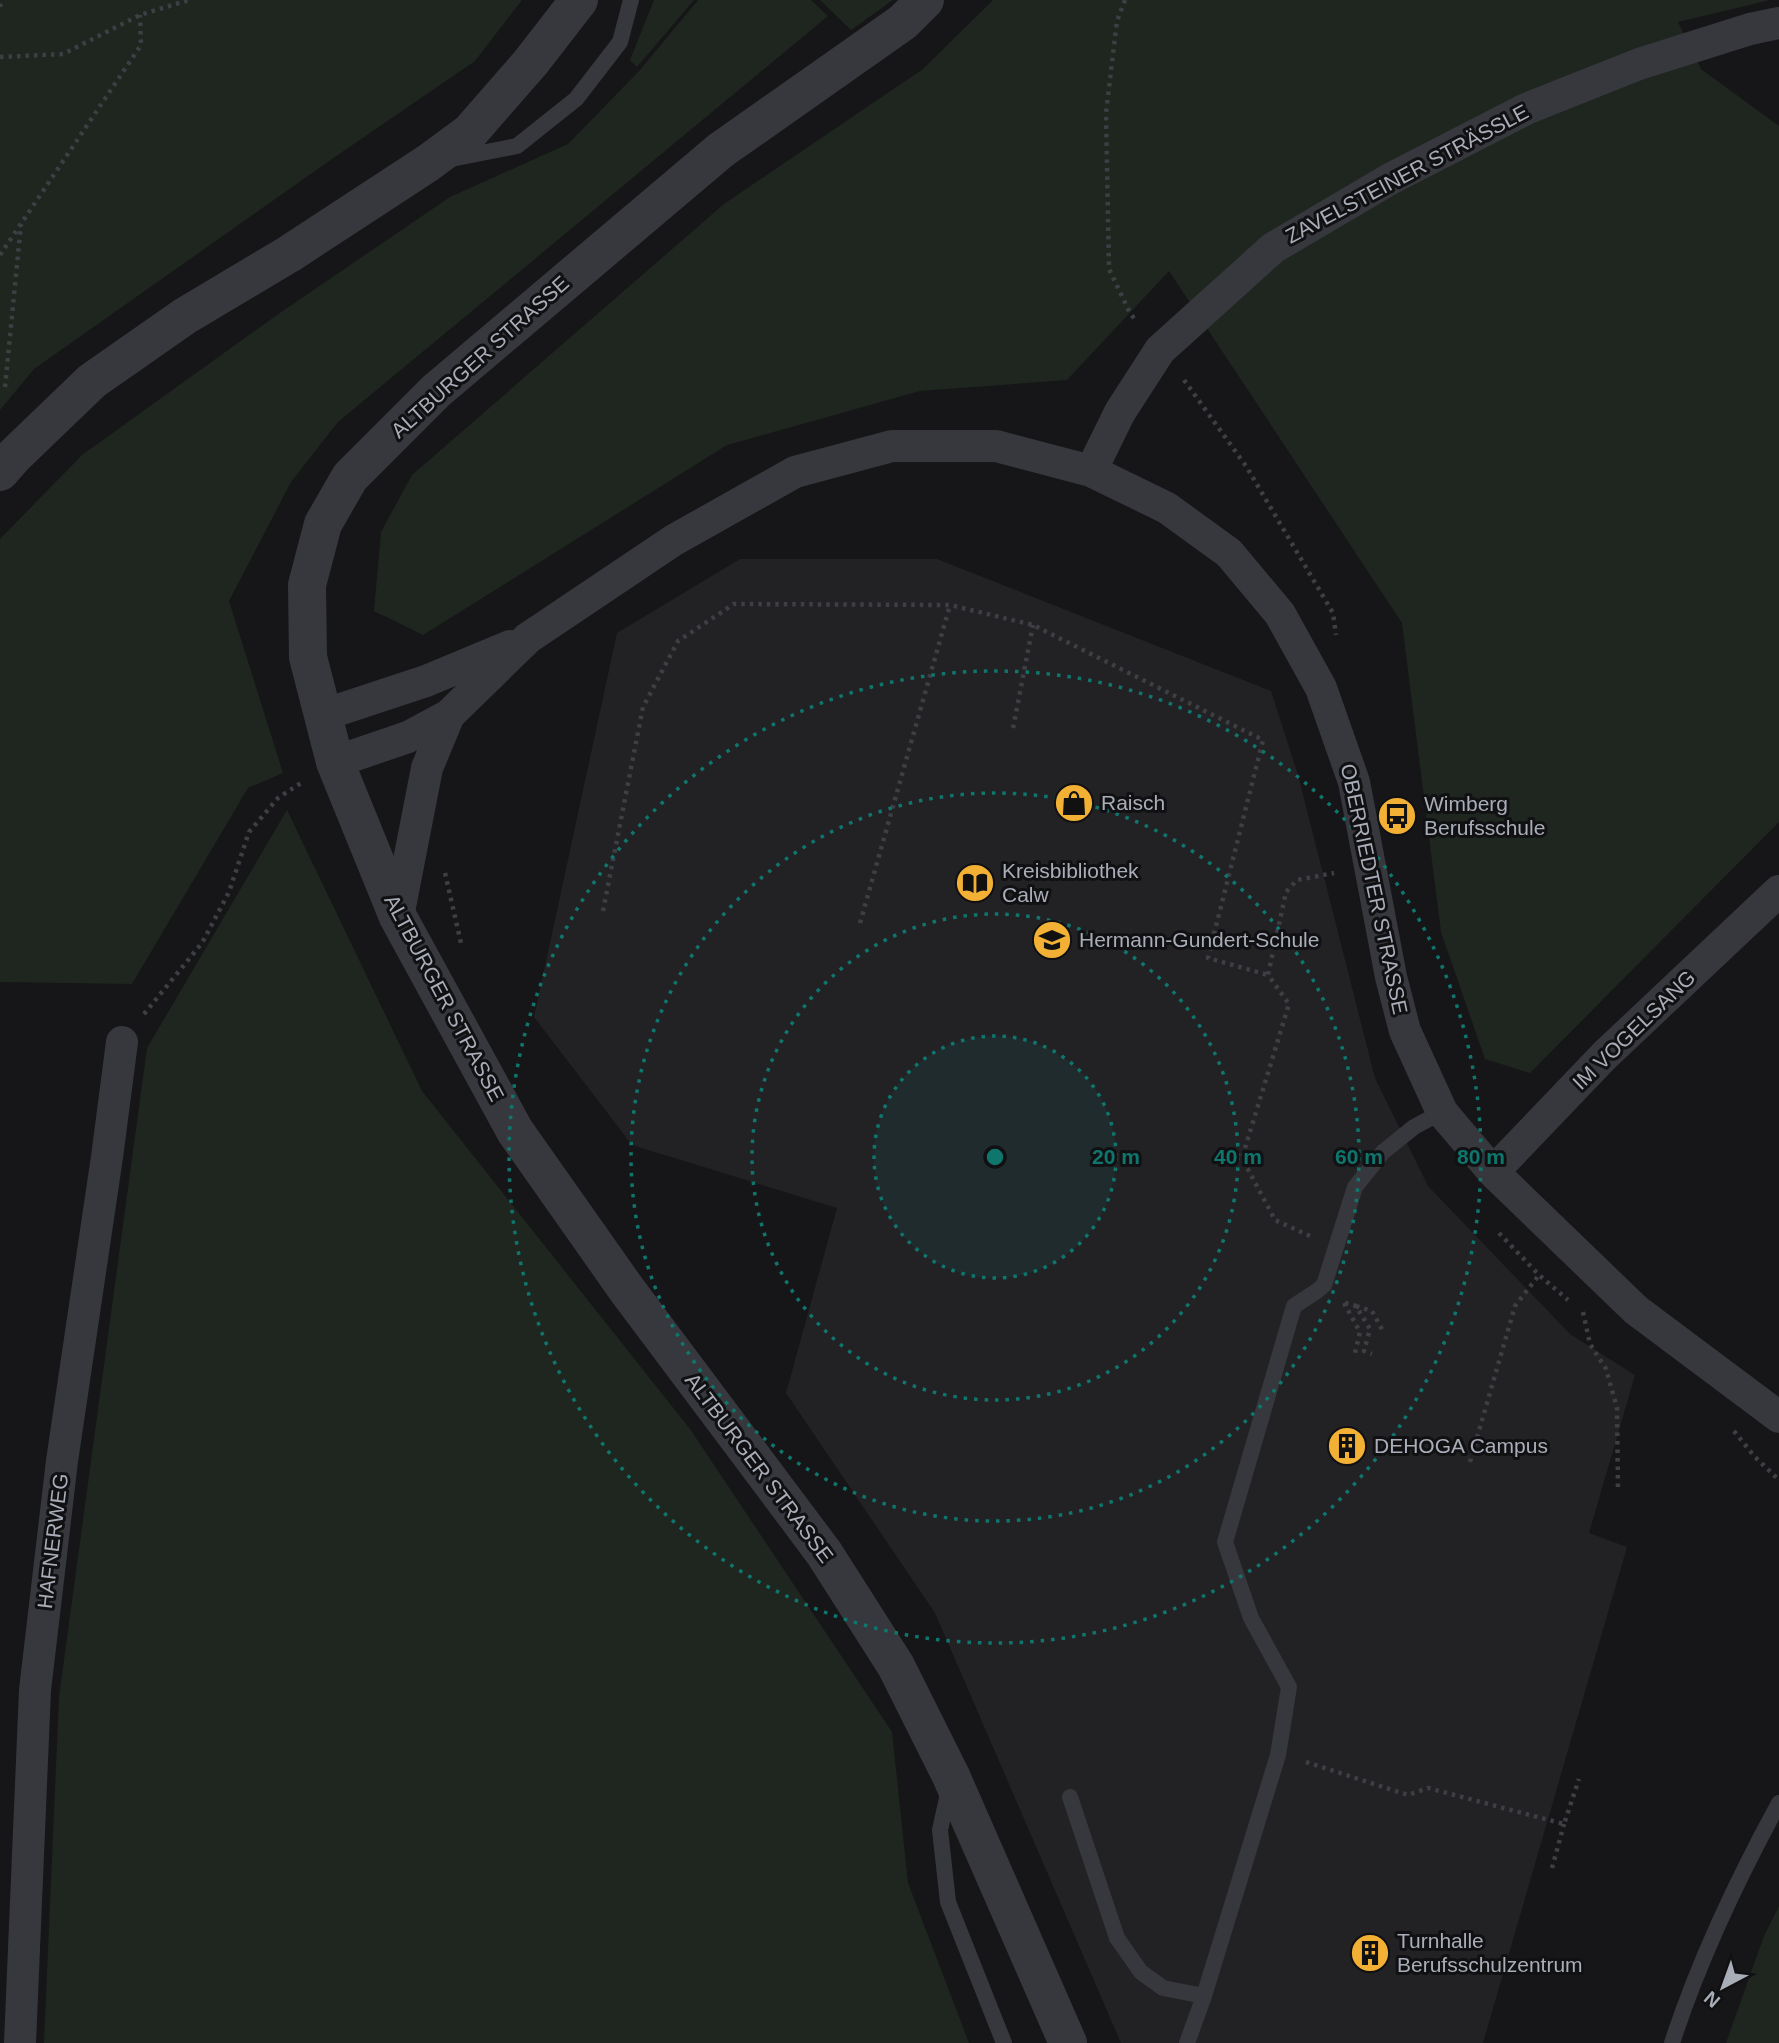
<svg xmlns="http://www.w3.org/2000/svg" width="1779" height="2043" viewBox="0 0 1779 2043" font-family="Arial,sans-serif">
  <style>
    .built { fill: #222225 }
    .green { fill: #1e261f }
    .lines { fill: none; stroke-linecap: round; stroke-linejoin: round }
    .path { stroke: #3d3f44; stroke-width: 4.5; stroke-dasharray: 3.5 5; stroke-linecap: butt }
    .service { stroke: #37383d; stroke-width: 16 }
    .minor { stroke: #37383d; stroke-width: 32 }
    .tertiary { stroke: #37383d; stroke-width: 38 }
    .ring { fill: none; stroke: #0f766e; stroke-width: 3.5; stroke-dasharray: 3.5 7 }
    .labels { text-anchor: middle; stroke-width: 6; stroke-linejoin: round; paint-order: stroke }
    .street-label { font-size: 21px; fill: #a8adb8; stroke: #111113 }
    .poi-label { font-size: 21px; fill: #a8adb8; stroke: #111113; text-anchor: start }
    .centre { fill: #0f766e; stroke: #111113; stroke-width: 3.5 }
    .ring-label { font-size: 21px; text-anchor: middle; font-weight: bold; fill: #0f766e; stroke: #111113; stroke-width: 6; stroke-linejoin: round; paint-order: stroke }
  </style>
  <rect width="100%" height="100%" fill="#161618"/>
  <!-- built -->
  <path class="built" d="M 740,559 L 937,559 L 1271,691 L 1298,775 L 1375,1078 L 1428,1186 L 1570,1334 L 1635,1375 L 1589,1533 L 1627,1547 L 1483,2043 L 1121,2043 L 935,1613 L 786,1393 L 837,1208 L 632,1145 L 534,1017 L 617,633 Z"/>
  <!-- green -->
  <path class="green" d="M 0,0 L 522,0 L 475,61 L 332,159 L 34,369 L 0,410 Z
    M 654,0 L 694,0 L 637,67 L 630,60 Z
    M 698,0 L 811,0 L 828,16 L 338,422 L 291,482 L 229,601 L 283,773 L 248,788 L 132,984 L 0,982 L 0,539 L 82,455 L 274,317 L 450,197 L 568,144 L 640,70 Z
    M 820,0 L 893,0 L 851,30 Z
    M 993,0 L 1770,0 L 1678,22 L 1701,69 L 1779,126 L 1779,822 L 1530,1073 L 1485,1059 L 1441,932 L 1402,623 L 1169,271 L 1067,380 L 920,391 L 727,445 L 423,635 L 374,611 L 381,532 L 412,475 L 724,204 L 923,69 Z
    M 287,810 L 422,1091 L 690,1429 L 892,1732 L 908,1883 L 969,2043 L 44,2043 L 59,1697 L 147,1048 Z
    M 1779,1906 L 1779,2043 L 1726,2043 L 1764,1936 Z"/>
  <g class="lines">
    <!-- path -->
    <path class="path" d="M 1125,0 L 1117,21 L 1106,113 L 1109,269 L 1130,313 L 1136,321
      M 0,7 L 1,0
      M 0,57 L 63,54 L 140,15 L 189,0
      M 0,255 L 141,45 L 140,15
      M 1184,380 L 1246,466 L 1333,613 L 1336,635
      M 5,387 L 21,224
      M 1013,728 L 1033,625
      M 445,873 L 461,943
      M 603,911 L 643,707 L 678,641 L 734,604 L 950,605 L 1033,625 L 1263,740 L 1208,958 L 1268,975
      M 860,923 L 950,605
      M 144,1014 L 202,943 L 229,892 L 249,832 L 278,798 L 301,783
      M 1499,1233 L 1539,1275 L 1568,1300
      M 1310,1236 L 1275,1220 L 1242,1158 L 1289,1004 L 1268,975 L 1286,892 L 1297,880 L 1334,873
      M 1344,1303 L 1360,1332 L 1355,1353
      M 1345,1303 L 1356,1306 L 1370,1329 L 1364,1351 L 1372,1354
      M 1356,1306 L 1372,1311 L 1384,1333
      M 1583,1312 L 1590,1344 L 1606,1369 L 1617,1408 L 1618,1489
      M 1734,1431 L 1754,1456 L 1779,1480
      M 1470,1462 L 1515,1306 L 1539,1275
      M 1306,1762 L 1408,1795 L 1428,1788 L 1564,1824 L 1579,1779
      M 1552,1868 L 1564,1824"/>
    <!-- service -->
    <path class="service" d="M 451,159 L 517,146 L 576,99 L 620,42 L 631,0
      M 949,1789 L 940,1830 L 948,1902 L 1004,2043
      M 1070,1797 L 1117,1938 L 1141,1972 L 1163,1988 L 1204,1996 L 1278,1755 L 1289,1687 L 1251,1618 L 1225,1542 L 1294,1306 L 1317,1291 L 1324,1285 L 1355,1187 L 1383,1152 L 1414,1127 L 1442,1112
      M 1187,2043 L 1204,1996
      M 1672,2043 C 1699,1960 1737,1880 1779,1803"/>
    <!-- minor -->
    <path class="minor" d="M 1091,471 L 1120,412 L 1160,350 L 1273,248 L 1390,179 L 1526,109 L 1639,64 L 1750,29 L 1779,23
      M 323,715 L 426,681 L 510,646
      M 335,762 L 408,737 L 449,715 L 528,638 L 674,540 L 795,472 L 892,446 L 996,446 L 1091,471 L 1167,508 L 1229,553 L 1280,614 L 1321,688 L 1354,782 L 1391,977 L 1405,1031 L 1442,1112 L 1493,1172 L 1636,1310 L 1779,1417
      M 398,917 L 427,768 L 449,715
      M 1493,1172 L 1605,1055 L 1779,891
      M 20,2043 L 35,1690 L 62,1461 L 107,1157 L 122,1042"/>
    <!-- tertiary -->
    <path class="tertiary" d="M 925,0 L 903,22 L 721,150 L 436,391 L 350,477 L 323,524 L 307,585 L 308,657 L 335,762 L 398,917 L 515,1131 L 627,1290 L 824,1553 L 896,1666 L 951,1776 L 1068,2043
      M 0,472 L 15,455 L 92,381 L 185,316 L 289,254 L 428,163 L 470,132 L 531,62 L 579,0"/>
  </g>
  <!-- distance rings -->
  <circle cx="995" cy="1157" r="121" fill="#0f766e" fill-opacity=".12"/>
  <g class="ring">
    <circle cx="995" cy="1157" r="121"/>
    <circle cx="995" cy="1157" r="243"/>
    <circle cx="995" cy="1157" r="364"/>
    <circle cx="995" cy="1157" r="486"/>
  </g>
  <!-- icons -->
  <defs>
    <g id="shop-disc" transform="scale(2.0125)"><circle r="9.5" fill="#f2b134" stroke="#111113"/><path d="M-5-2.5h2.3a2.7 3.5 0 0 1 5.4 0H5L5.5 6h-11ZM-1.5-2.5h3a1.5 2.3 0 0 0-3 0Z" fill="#111"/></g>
    <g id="bus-disc" transform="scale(2.0125)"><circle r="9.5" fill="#f2b134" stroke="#111113"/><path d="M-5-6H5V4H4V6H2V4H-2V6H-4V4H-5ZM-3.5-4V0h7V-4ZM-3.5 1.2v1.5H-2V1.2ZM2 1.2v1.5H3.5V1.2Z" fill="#111"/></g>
    <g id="library-disc" transform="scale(2.0125)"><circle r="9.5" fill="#f2b134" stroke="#111113"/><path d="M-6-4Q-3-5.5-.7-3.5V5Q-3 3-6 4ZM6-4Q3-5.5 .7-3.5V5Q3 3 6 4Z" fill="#111"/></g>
    <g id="school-disc" transform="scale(2.0125)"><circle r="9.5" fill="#f2b134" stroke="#111113"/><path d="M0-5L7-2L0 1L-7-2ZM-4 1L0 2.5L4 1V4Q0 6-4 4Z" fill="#111"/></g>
    <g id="building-disc" transform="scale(2.0125)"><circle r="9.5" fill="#f2b134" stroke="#111113"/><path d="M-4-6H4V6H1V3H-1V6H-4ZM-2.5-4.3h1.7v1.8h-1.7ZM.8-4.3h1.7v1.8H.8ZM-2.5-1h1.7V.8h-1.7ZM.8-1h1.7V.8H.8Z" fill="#111"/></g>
  </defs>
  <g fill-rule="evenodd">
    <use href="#shop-disc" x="1074" y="803"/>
    <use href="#bus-disc" x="1397" y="816"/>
    <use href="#library-disc" x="975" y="883"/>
    <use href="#school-disc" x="1052" y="940"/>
    <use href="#building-disc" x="1347" y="1446"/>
    <use href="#building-disc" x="1370" y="1953"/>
  </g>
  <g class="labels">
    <!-- street labels -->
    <g class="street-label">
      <text transform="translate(1407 174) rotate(-28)" y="7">ZAVELSTEINER STRÄSSLE</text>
      <text transform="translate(480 357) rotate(-42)" y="7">ALTBURGER STRASSE</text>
      <text transform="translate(1374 889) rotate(78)" y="7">OBERRIEDTER STRASSE</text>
      <text transform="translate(444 998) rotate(62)" y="7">ALTBURGER STRASSE</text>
      <text transform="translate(1634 1030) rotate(-44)" y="7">IM VOGELSANG</text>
      <text transform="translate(759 1468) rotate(53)" y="7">ALTBURGER STRASSE</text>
      <text transform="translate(53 1541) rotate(-83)" y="7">HAFNERWEG</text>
    </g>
    <!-- poi labels -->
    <g class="poi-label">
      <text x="1101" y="810">Raisch</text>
      <text x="1424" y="811">Wimberg<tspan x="1424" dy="24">Berufsschule</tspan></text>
      <text x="1002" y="878">Kreisbibliothek<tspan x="1002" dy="24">Calw</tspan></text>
      <text x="1079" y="947">Hermann-Gundert-Schule</text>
      <text x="1374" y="1453">DEHOGA Campus</text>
      <text x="1397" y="1948">Turnhalle<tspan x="1397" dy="24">Berufsschulzentrum</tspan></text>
    </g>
  </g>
  <circle cx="995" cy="1157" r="10" class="centre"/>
  <g class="ring-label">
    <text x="1116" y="1164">20 m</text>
    <text x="1238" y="1164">40 m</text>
    <text x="1359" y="1164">60 m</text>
    <text x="1481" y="1164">80 m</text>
  </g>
  <!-- north arrow -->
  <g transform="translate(1723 1987) rotate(221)" stroke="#111113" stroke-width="5" paint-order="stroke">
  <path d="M0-5L12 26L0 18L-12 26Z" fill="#a8adb8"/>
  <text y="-10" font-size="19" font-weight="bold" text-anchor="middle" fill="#a8adb8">N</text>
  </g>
</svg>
